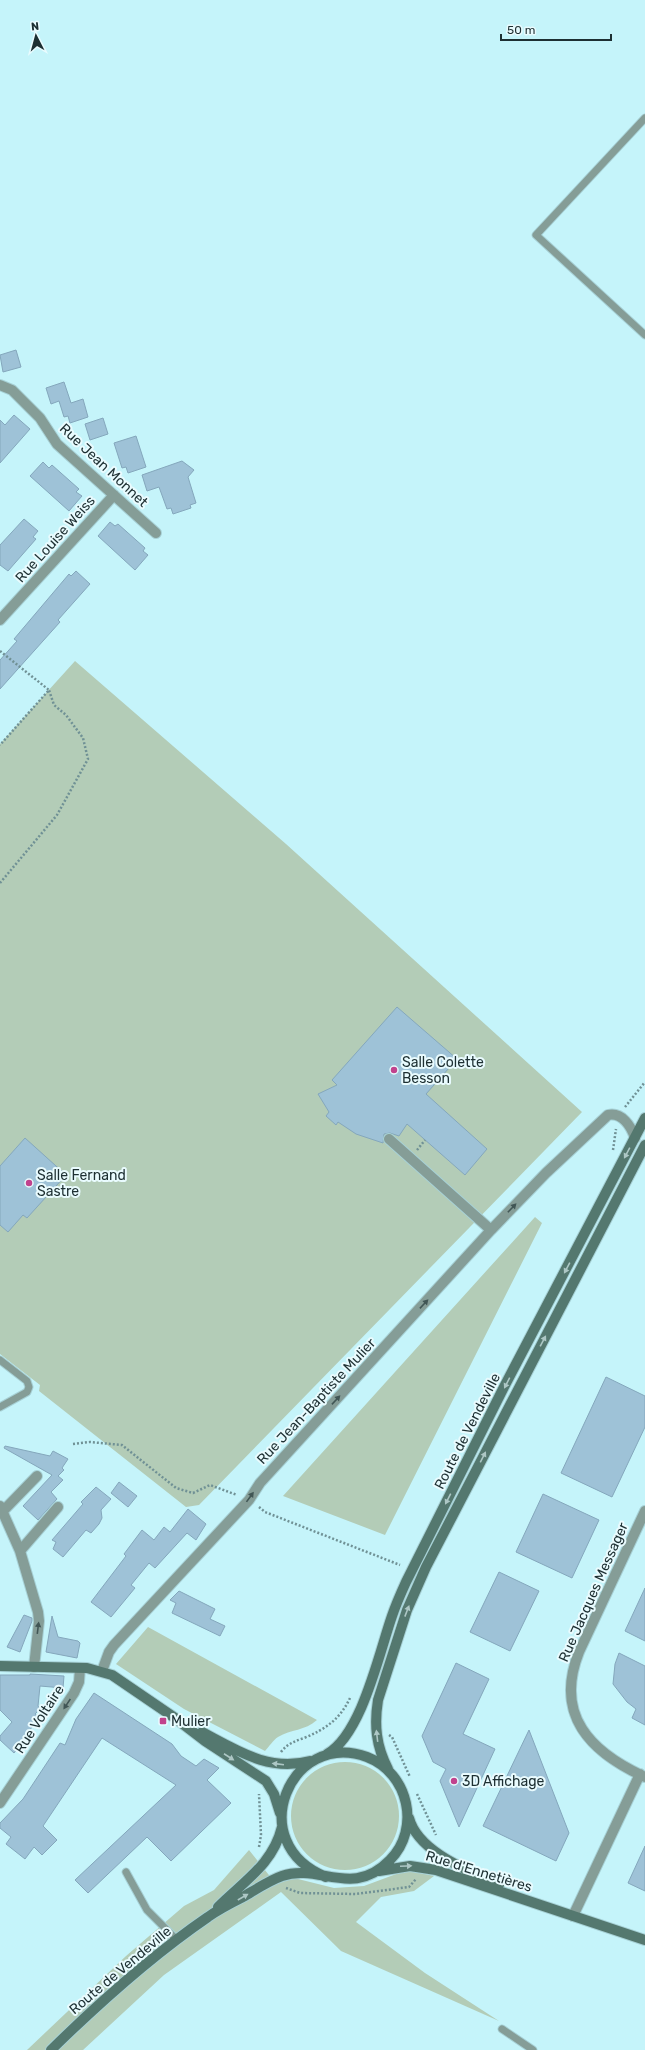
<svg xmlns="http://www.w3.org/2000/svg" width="645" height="2050" viewBox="0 0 645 2050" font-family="Rubik,sans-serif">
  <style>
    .green { fill: #b3ccb7 }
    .building { fill: #9ec2d7; stroke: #84a7bc }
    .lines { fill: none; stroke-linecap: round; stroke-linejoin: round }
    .lane-casing { stroke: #a7d1d6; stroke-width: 9 }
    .street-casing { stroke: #a7d1d6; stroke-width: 12 }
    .secondary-casing { stroke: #a7d1d6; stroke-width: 12 }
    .path { stroke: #709195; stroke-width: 2.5; stroke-dasharray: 2 2; stroke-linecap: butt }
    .lane { stroke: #859d97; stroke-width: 7 }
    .street { stroke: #859d97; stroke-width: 10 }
    .secondary { stroke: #54786f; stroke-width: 10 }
    .oneway { fill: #adc7c5 }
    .oneway2 { fill: #415655 }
    .poi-dot { fill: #c1428d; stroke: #e9fbfe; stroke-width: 1.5 }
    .labels { text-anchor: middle; stroke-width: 4; stroke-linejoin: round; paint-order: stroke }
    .street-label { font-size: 14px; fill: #1d2f32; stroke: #e9fbfe }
    .poi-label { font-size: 14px; fill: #1d2f32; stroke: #e9fbfe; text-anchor: start }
  </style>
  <rect width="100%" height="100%" fill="#c5f4fa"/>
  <!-- green -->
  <path class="green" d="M 75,661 L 286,844 L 582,1112 L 199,1505 L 186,1507 L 39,1391 L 40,1385 L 0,1354 L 0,744 Z
    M 535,1217 L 542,1223 L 385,1535 L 283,1496 Z
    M 148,1627 L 317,1720 C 305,1731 291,1729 278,1737 C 273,1740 269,1747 265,1751 L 184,1709 L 116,1664 Z
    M291 1816a54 54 0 1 1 108 0a54 54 0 1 1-108 0Z
    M 249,1850 L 276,1884 L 294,1878 L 334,1888 L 364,1886 L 407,1870 L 434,1876 L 414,1891 L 381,1897 L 356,1922 L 425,1973 L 499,2021 L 341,1951 L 281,1892 L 164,1975 L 83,2050 L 27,2050 L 126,1956 L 184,1906 L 214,1890 Z"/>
  <!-- building -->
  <path class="building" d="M 16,350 L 21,367 L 3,372 L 0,355 Z
    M 64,382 L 71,403 L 83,399 L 88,417 L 70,423 L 68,416 L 64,417 L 59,401 L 51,404 L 46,388 Z
    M 14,415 L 30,429 L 0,463 L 0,420 L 5,425 Z
    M 103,418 L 108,434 L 90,440 L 85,424 Z
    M 136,436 L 146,467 L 128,473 L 126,467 L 122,468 L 114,443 Z
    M 182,461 L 194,470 L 188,477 L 196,503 L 190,505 L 191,508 L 173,514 L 171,508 L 167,509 L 159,487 L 147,491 L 142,475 Z
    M 43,462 L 49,468 L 52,465 L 79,489 L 76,492 L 82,496 L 69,511 L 30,476 Z
    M 24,519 L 38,531 L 33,537 L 36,539 L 8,571 L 0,565 L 0,545 Z
    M 110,522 L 115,526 L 118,524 L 145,548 L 143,551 L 148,555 L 135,570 L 98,536 Z
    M 76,571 L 90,584 L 58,620 L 60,622 L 0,689 L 0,660 L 17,641 L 14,639 L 69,574 L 71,576 Z
    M 397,1007 L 457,1059 L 426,1094 L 487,1149 L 465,1175 L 407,1124 L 399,1136 L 390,1133 L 384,1134 L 383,1143 L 356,1134 L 338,1122 L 336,1125 L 326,1116 L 329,1112 L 318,1094 L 337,1085 L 332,1080 Z
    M 25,1138 L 66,1175 L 27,1218 L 23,1215 L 8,1232 L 0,1225 L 0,1166 Z
    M 606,1377 L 645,1396 L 645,1427 L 612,1497 L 561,1473 Z
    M 5,1446 L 50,1456 L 53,1451 L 68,1459 L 62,1468 L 64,1470 L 58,1476 L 63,1480 L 51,1492 L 57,1499 L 38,1520 L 23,1506 L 52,1475 L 4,1448 Z
    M 119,1482 L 137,1496 L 128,1507 L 111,1493 Z
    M 96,1487 L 111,1499 L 101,1510 L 102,1518 L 99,1524 L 91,1533 L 86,1530 L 63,1557 L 53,1549 L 56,1542 L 52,1540 L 83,1504 L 81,1502 Z
    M 543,1494 L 599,1520 L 572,1578 L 516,1552 Z
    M 188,1509 L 206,1524 L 196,1540 L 187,1533 L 155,1568 L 149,1563 L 131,1585 L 135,1588 L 111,1617 L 91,1602 L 126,1556 L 124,1554 L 142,1530 L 154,1540 L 164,1527 L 170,1532 Z
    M 499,1572 L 539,1591 L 510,1651 L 470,1632 Z
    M 645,1588 L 645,1641 L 625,1631 Z
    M 179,1591 L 215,1609 L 210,1619 L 225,1626 L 220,1636 L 172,1613 L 176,1603 L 170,1600 Z
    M 24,1615 L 32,1618 L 32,1621 L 20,1652 L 7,1647 Z
    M 52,1616 L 58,1637 L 78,1641 L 80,1643 L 77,1658 L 46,1652 Z
    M 619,1653 L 645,1666 L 645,1725 L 632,1718 L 636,1709 L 627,1702 L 613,1684 L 615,1664 Z
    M 456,1663 L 489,1679 L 463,1734 L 495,1749 L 459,1827 L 440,1781 L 446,1769 L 433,1762 L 422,1736 Z
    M 30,1674 L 64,1676 L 63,1688 L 40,1686 L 38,1706 L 40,1709 L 35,1714 L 40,1718 L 27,1733 L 29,1735 L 14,1753 L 0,1740 L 0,1736 L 12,1722 L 0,1710 L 0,1675 L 30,1675 Z
    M 94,1693 L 172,1744 L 181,1756 L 196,1766 L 204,1759 L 219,1768 L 207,1780 L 231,1803 L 171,1861 L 147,1837 L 88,1893 L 75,1880 L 176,1785 L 102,1738 L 43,1826 L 57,1840 L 42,1855 L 34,1847 L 25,1859 L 6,1844 L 11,1837 L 0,1828 L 0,1823 L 23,1799 L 60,1743 L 65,1745 L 76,1719 Z
    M 529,1730 L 569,1833 L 556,1861 L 483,1826 Z
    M 645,1846 L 645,1891 L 628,1883 Z"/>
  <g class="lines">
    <!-- lane casing -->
    <g class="lane-casing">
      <path id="lane" d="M 645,118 L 536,235 L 645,335
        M 0,1360 L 27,1381 L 29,1387 L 27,1392 L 0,1407
        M 126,1872 L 147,1910 L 177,1940
        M 502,2029 L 533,2050"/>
    </g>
    <!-- street casing -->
    <g class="street-casing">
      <path id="street" d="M 0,385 L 12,390 L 40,418 L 57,444 L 156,533
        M 0,620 L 114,495
        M 389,1139 L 491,1230
        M 0,1506 L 20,1551 L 38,1612 L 39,1621 L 34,1667
        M 3,1511 L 37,1476
        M 645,1511 L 579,1652 C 554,1715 590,1752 645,1777
        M 20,1551 L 58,1507
        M 102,1671 L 109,1652 L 114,1645 L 249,1500 L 260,1483 L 491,1230 L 546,1173 L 608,1115 C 622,1112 631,1126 635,1138
        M 0,1803 L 74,1693 L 79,1682 L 80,1668
        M 573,1916 L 640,1774"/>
    </g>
    <!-- secondary casing -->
    <g class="secondary-casing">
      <path id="secondary" d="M 0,1666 L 87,1668 L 112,1675 L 175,1718 L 205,1741 L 266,1781 L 274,1794 L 280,1813
        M 202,1732 C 238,1751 269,1772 310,1761
        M 327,1754 C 362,1734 379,1653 392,1616 C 396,1604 401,1593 406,1582 L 504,1387 L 645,1118
        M 388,1769 C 376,1746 374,1725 378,1700 L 407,1610 L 426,1567 L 645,1145
        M 409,1818 C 418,1852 469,1871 499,1885
        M 379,1871 L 410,1866 L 436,1870 L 645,1940
        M 218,1907 C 244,1881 273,1864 282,1827
        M 51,2050 C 100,2002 151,1956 208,1917 C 219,1909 231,1903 243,1897 C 255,1890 268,1881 282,1876 C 320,1863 352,1899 390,1860 C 421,1829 409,1773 367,1757 C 290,1729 242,1843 326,1877"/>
    </g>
    <!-- path -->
    <path class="path" d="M 0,651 L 49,690 L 0,745
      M 0,883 L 57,815 L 88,759 L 83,738 L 66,715 L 54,705 L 49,690
      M 625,1107 L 645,1082
      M 417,1150 L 425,1140
      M 613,1150 L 616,1129
      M 73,1444 L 90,1442 L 122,1445 L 176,1488 L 193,1493 L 210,1485 L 237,1495
      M 259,1507 L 265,1512 L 400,1565
      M 389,1735 L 392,1737 L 410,1777
      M 281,1752 C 287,1744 295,1741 304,1738 C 326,1729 340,1719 350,1698
      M 417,1794 L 436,1835
      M 259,1847 L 261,1835 L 259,1794
      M 286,1888 L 300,1893 L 356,1894 L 409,1887 L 416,1879"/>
    <!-- lane -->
    <use href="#lane" class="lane"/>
    <!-- street -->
    <use href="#street" class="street"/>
    <!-- secondary -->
    <use href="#secondary" class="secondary"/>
  </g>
  <!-- one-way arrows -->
  <defs><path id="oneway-solid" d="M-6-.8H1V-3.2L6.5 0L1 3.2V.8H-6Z"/></defs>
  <g class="oneway">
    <use href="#oneway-solid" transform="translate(627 1153) rotate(118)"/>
    <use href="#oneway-solid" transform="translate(567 1268) rotate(118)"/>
    <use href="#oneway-solid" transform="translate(543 1341) rotate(-62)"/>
    <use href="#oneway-solid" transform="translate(507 1383) rotate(117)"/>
    <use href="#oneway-solid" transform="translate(483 1457) rotate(-63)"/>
    <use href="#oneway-solid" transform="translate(448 1499) rotate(117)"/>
    <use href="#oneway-solid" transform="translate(407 1611) rotate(-69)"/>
    <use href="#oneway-solid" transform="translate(377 1736) rotate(-97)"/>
    <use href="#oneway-solid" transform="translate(229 1757) rotate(33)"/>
    <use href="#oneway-solid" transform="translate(278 1764) rotate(-173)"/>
    <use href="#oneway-solid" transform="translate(406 1866) rotate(-3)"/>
    <use href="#oneway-solid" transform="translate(243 1897) rotate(-30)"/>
  </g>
  <g class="oneway2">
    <use href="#oneway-solid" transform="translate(512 1208) rotate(-46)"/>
    <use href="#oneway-solid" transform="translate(424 1304) rotate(-47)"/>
    <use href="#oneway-solid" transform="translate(336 1400) rotate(-47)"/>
    <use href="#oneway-solid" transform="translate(250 1497) rotate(-54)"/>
    <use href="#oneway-solid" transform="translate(38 1628) rotate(-83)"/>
    <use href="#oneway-solid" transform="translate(67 1704) rotate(124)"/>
  </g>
  <!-- markers -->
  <g class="poi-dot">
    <circle cx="394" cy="1070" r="4"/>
    <circle cx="29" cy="1183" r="4"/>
    <rect x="159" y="1717" width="8" height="8" rx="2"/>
    <circle cx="454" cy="1781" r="4"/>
  </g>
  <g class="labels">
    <!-- street labels -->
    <g class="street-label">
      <text transform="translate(104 465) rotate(43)" y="5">Rue Jean Monnet</text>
      <text transform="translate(55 539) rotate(-48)" y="5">Rue Louise Weiss</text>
      <text transform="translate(316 1401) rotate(-47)" y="5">Rue Jean-Baptiste Mulier</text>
      <text transform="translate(467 1431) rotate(-63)" y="5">Route de Vendeville</text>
      <text transform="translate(593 1592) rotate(-66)" y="5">Rue Jacques Messager</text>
      <text transform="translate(39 1719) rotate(-57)" y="5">Rue Voltaire</text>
      <text transform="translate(479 1871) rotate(17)" y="5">Rue d'Ennetières</text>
      <text transform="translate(120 1970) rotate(-40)" y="5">Route de Vendeville</text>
    </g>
    <!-- poi labels -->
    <g class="poi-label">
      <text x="402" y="1067">Salle Colette<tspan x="402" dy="16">Besson</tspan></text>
      <text x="37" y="1180">Salle Fernand<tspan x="37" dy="16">Sastre</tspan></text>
      <text x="171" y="1726">Mulier</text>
      <text x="462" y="1786">3D Affichage</text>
    </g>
  </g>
  <!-- north arrow -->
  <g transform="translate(36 36) rotate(354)" stroke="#e9fbfe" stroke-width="3" paint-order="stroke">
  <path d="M0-3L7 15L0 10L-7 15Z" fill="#1d2f32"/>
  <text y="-6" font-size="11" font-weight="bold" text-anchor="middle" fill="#1d2f32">N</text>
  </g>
  <!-- scale -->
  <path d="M501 34v6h110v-6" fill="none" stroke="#1d2f32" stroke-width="2"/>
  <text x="507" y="34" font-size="12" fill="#1d2f32" stroke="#e9fbfe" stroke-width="3" paint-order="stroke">50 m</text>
</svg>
